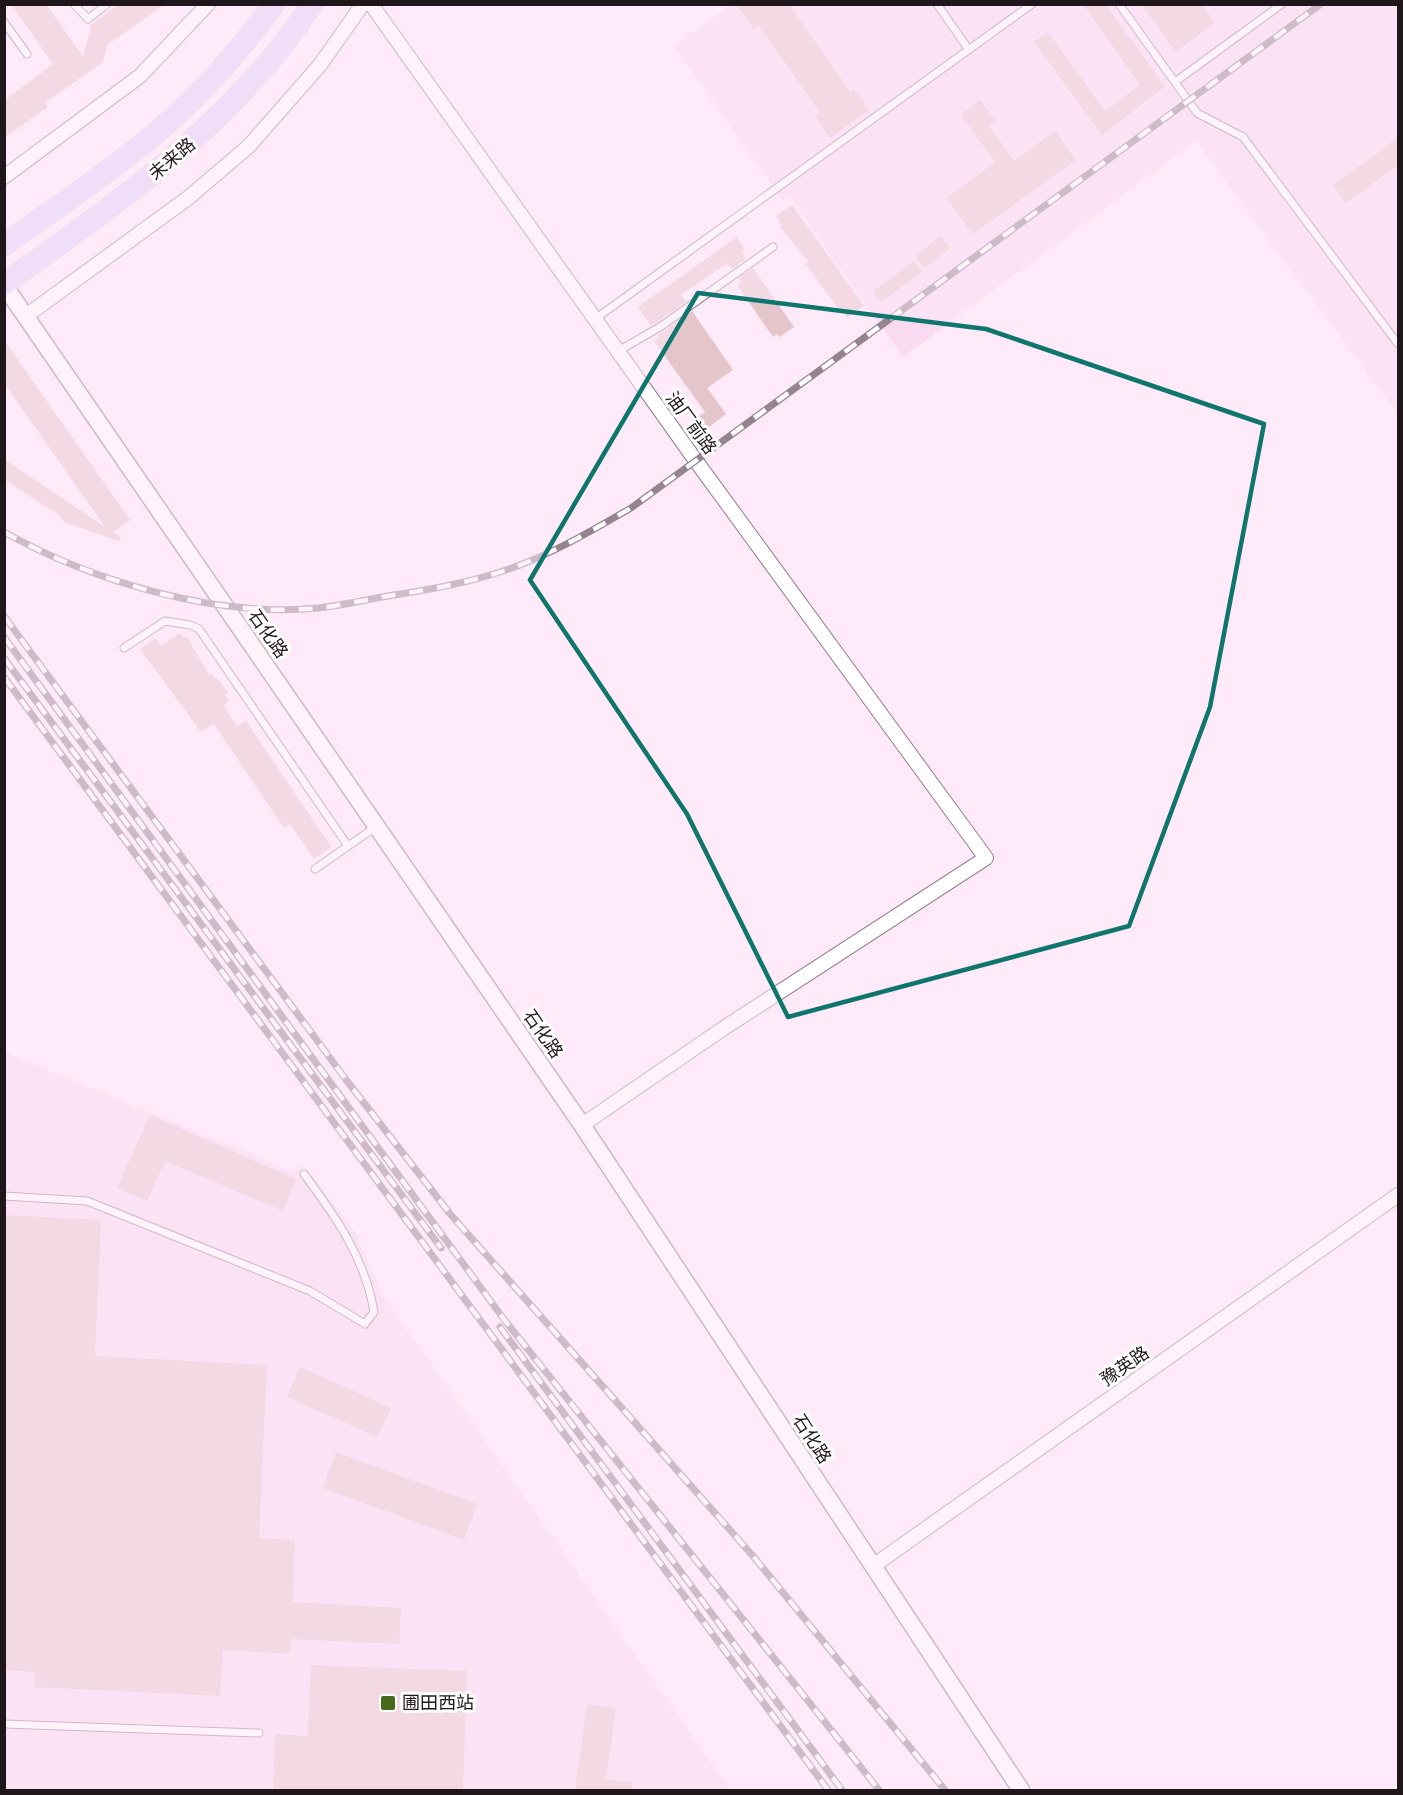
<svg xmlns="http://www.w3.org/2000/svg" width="1403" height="1795" viewBox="0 0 1403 1795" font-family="'Crimson Pro','Noto Sans SC',serif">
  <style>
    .built { fill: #fadaf1 }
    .building { fill: #e4c5ca }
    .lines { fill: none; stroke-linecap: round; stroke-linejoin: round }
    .service-casing { stroke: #957e8e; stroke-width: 9 }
    .minor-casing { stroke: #957e8e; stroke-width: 16 }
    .tertiary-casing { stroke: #957e8e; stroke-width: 19 }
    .primary-casing { stroke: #dbdadb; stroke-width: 23 }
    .service { stroke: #fff; stroke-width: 7 }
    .minor { stroke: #fff; stroke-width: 14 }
    .tertiary { stroke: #fff; stroke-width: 16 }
    .primary { stroke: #e1cef6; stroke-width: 21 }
    .rail-casing { stroke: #93848e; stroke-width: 7 }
    .rail { stroke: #fefefe; stroke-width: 4.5; stroke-dasharray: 14; stroke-linecap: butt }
    .marked { fill: none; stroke: #0f766e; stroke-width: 4.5; stroke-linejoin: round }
    .poi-dot { fill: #48681e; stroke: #fefefe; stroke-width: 2 }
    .labels { text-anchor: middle; stroke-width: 6; stroke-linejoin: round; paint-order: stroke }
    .street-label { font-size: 18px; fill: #20171d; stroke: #fefefe }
    .poi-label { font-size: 18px; fill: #20171d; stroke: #fefefe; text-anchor: start }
  </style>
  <rect width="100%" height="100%" fill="#feeaf8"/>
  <!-- built -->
  <path class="built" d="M 731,5 L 1398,5 L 1398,414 L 1196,141 L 903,357 L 789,196 L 782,200 L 674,46 Z
    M 4,1052 L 294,1172 L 304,1165 L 356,1233 L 383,1296 L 730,1790 L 5,1790 Z"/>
  <!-- building -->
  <path class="building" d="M 11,4 L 46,4 L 83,57 L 92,24 L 119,4 L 165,4 L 107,45 L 103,62 L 45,103 L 48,107 L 4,138 L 4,101 L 53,64 Z
    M 736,4 L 789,4 L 850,92 L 854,89 L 869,110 L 830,138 L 815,116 L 820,112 L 759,26 L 754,29 Z
    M 1083,4 L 1105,4 L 1165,86 L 1102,135 L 1034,42 L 1048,32 L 1105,111 L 1140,85 Z
    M 1141,4 L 1201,4 L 1215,23 L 1176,52 Z
    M 980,100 L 996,121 L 989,126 L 1014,161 L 1055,131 L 1076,160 L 973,234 L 946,198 L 995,162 L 961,115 Z
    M 1398,138 L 1398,165 L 1346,203 L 1333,185 Z
    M 792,205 L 864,306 L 847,317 L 844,313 L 842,314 L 806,264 L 809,262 L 780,227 L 782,225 L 776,216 Z
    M 941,236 L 950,248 L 924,268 L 915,256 Z
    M 737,237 L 745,250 L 742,252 L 746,259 L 732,269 L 727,263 L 681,295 L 686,302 L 651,326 L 638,307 Z
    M 914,261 L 922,272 L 881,302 L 873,291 Z
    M 753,268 L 794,327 L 780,337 L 777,334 L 773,337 L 737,285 L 741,282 L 738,278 Z
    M 692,311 L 733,370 L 707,388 L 726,414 L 708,428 L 699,416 L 705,412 L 654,341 L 659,337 L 658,335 Z
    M 4,340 L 130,520 L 113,532 L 121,537 L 119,541 L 64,522 L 60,516 L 4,479 L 4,459 L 105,527 L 4,383 Z
    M 180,633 L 184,638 L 187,637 L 209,675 L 211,673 L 215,679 L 217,678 L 228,693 L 225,695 L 229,701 L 224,705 L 237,727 L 246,721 L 331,847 L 314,859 L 290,824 L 284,828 L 214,724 L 201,732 L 140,649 L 156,638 L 161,646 Z
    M 150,1115 L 296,1179 L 283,1211 L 165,1161 L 147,1201 L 117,1188 Z
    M 4,1215 L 101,1220 L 95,1356 L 267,1365 L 259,1538 L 295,1540 L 293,1602 L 401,1608 L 399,1644 L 291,1639 L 290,1654 L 223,1650 L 220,1696 L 34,1687 L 35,1672 L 4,1670 Z
    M 300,1367 L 391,1408 L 377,1437 L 287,1397 Z
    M 336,1452 L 477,1504 L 464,1540 L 323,1488 Z
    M 311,1665 L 467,1671 L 463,1791 L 273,1791 L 275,1734 L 308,1736 Z
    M 587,1704 L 616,1708 L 606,1779 L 633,1783 L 632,1791 L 575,1791 Z"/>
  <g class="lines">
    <!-- service casing -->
    <g class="service-casing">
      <path id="service" d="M 74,4 L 88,19 L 107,4
        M 937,4 L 969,50
        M 1119,4 L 1197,113 L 1243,137 L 1398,344
        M 4,22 L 27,54
        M 1175,82 L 1282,4
        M 595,319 L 1032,4
        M 618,351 L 660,327 L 773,247
        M 124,648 L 165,621 L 190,625 L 199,629 L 348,846
        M 315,869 L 377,826
        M 4,1196 L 87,1201 L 310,1291 L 365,1324 L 374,1312 C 365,1258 336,1217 304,1174
        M 4,1724 L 259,1733"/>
    </g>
    <!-- minor casing -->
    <g class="minor-casing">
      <path id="minor" d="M 371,4 L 696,461 L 986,858 L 724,1028 L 582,1125
        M 4,177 L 140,76 L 208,4
        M 26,316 L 188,198 L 249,146 L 320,65 L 363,4
        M 873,1566 L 1398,1195"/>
    </g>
    <!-- tertiary casing -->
    <g class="tertiary-casing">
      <path id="tertiary" d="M 4,285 L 582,1125 L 1021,1790"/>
    </g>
    <!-- primary casing -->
    <g class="primary-casing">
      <path id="primary" d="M 4,245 C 61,204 121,165 173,118 C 210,84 244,45 274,4
        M 4,284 C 118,202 234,124 312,4"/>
    </g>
    <!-- service -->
    <use href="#service" class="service"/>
    <!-- minor -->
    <use href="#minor" class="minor"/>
    <!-- tertiary -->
    <use href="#tertiary" class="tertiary"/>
    <!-- primary -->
    <use href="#primary" class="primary"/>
    <!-- rail casing -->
    <g class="rail-casing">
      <path id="rail" d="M 4,532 C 91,581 217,618 318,608 C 344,605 369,599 394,595 C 441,588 487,579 530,561 C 566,546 598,527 631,508 L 1321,4
        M 4,616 L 347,1081 L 451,1215 L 753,1556 L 945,1790
        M 4,637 L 503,1318 L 879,1790
        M 4,658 L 441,1248
        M 4,677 L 828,1790
        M 500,1327 L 842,1790"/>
    </g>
    <!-- rail -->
    <use href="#rail" class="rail"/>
  </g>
  <!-- marked area -->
  <path d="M0 0H1403V1795H0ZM 698,293 L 986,329 L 1264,424 L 1210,707 L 1129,926 L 788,1017 L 687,814 L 530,580 Z" fill="#feeaf8" fill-opacity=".55" fill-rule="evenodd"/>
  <path class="marked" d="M 698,293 L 986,329 L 1264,424 L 1210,707 L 1129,926 L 788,1017 L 687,814 L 530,580 Z"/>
  <!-- markers -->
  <rect class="poi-dot" x="380" y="1695" width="16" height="16" rx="3"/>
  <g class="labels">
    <!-- street labels -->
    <g class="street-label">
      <text transform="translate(172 159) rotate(-40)" y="6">未来路</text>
      <text transform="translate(691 423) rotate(54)" y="6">油厂前路</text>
      <text transform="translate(268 634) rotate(55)" y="6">石化路</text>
      <text transform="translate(543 1034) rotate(55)" y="6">石化路</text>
      <text transform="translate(1125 1366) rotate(-35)" y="6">豫英路</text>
      <text transform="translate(812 1439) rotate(57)" y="6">石化路</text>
    </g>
    <!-- poi labels -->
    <g class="poi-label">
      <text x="402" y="1709">圃田西站</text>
    </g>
  </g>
  <!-- border -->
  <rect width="1403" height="1795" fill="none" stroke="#20171d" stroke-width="12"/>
</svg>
